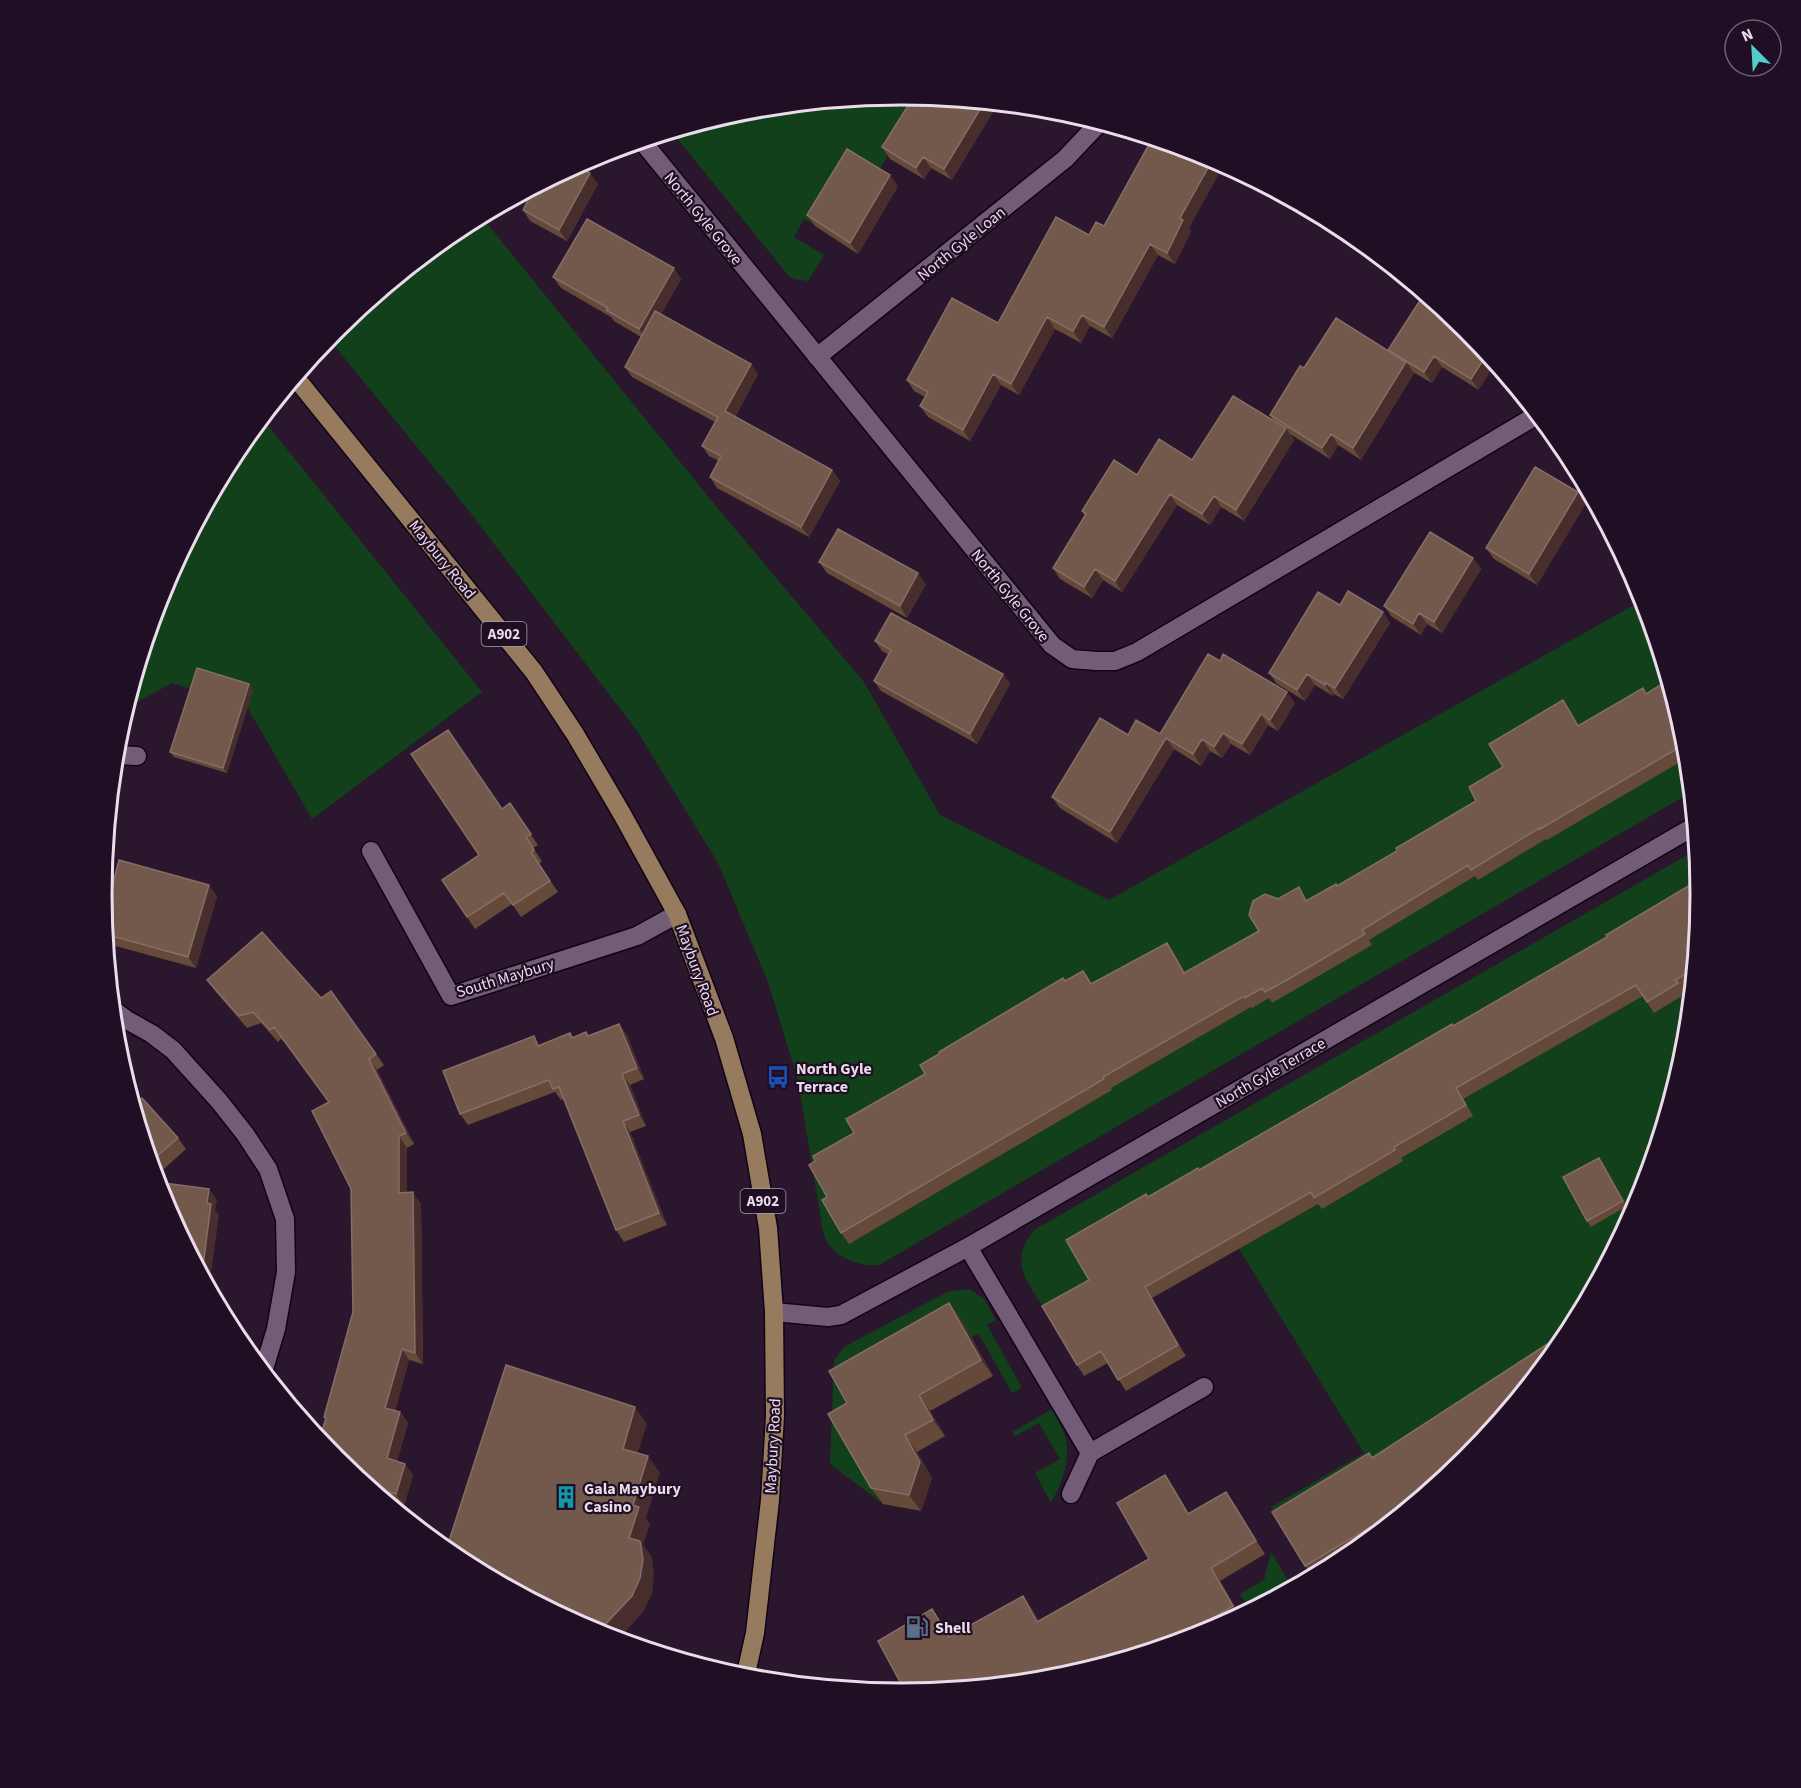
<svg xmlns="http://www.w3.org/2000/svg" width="1801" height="1788" viewBox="0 0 1801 1788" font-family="'Source Sans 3',sans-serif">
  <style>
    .green { fill: #11401b }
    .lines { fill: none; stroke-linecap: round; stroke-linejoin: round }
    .street-casing { stroke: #120316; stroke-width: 21 }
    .primary-casing { stroke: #120316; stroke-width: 21 }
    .street { stroke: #735c77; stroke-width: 18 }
    .primary { stroke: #977b5e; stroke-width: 18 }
    .wall { fill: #654939 }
    .shaded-wall { fill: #472e2d }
    .building { fill: #73594c; stroke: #866d65; stroke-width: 1.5 }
    .labels { text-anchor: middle; stroke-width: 4.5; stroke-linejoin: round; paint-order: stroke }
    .shield { fill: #200e24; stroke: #ad9eaf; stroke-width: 1.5 }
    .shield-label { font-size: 15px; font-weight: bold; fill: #e9dceb }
    .street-label { font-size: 16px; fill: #e9dceb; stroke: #200e24 }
    .poi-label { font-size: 16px; font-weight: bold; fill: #e9dceb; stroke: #200e24; text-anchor: start }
    .rim { fill: none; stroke: #e9dceb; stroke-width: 3 }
  </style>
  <rect width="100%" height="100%" fill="#2a172e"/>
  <!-- green -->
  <path class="green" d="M 900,95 L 929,97 L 895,142 L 877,174 L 815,225 L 804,219 L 794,237 L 824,255 L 808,281 L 794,279 L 788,275 L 672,132 L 745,110 Z
    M 481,216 L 720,511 L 864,682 L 940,815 L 1109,900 L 1643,600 L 1685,738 L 1690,793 L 879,1265 C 861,1267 840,1259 828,1244 C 825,1239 823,1231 822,1226 L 798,1080 L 768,982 L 718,863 L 637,731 L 466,507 L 328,338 L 335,328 L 457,229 Z
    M 262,418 L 482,692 L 312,819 L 247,707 L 172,683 L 126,708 L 162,588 L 236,450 Z
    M 1696,850 L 1700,894 L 1685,1050 L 1639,1200 L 1565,1338 L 1281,1524 L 1271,1507 L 1364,1453 L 1239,1249 L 1097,1291 L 1050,1317 C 1031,1287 1006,1264 1034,1230 Z
    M 969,1289 L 984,1299 L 996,1320 L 987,1325 L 1022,1388 L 1012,1393 L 978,1333 L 858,1419 L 840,1431 L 883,1504 L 830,1464 L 834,1361 L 843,1348 L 853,1342 L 949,1291 Z
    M 1052,1409 C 1056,1418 1064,1429 1066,1439 C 1070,1463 1062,1483 1051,1503 L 1035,1473 L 1060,1459 L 1039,1423 L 1015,1436 L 1012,1432 Z
    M 1271,1552 L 1292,1587 L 1249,1610 L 1240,1594 L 1264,1580 Z"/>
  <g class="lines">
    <!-- street casing -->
    <g class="street-casing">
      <path id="street" d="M 642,141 L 1052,645 L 1072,659 L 1096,661 L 1115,661 L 1137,652 L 1537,415
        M 817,357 L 1065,159 L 1099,123
        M 115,755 L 137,756
        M 371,851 L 451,996 L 637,936 L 677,914
        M 112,1009 L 127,1020 L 152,1034 L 173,1050 L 219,1101 L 245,1134 L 268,1169 L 285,1219 L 286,1272 L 276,1329 L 263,1372
        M 968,1247 L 1090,1453
        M 774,1312 L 828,1317 L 841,1315 L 968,1247 L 1693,827
        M 1071,1494 L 1090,1453 L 1204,1387"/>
    </g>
    <!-- primary casing -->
    <g class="primary-casing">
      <path id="primary" d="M 295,377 L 534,672 L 575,734 L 622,814 L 677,914 L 724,1038 L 752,1134 L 768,1228 L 774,1312 L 775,1416 L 770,1500 L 755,1633 L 745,1678"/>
    </g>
    <!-- street -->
    <use href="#street" class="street"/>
    <!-- primary -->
    <use href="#primary" class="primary"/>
  </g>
  <!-- wall -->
  <path class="wall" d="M 914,96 L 952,180 L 931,168 L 924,179 L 890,159 L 882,147 Z
    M 592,163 L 588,172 L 598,184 L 567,241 L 530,221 L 523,210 Z
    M 898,186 L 858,254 L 815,226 L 807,215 Z
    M 1104,226 L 1189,228 L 1191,231 L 1175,264 L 1158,255 L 1112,338 L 1090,326 L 1081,343 L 1055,329 L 1019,395 L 1001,385 L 970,441 L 928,417 L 920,406 L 925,397 L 914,391 L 907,380 L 998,323 L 1089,235 Z
    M 553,277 L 681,279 L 661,314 L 758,374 L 735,417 L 832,470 L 840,481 L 809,537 L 717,488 L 710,477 L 719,461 L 709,456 L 702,446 L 715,422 L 632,377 L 625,367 L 641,337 L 614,321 L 611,317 L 561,288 Z
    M 1424,294 L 1479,390 L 1442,367 L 1432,383 L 1413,372 L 1414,373 L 1361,460 L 1338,445 L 1330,459 L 1290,434 L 1294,440 L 1244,521 L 1221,507 L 1210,525 L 1177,505 L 1122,592 L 1103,580 L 1092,598 L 1060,579 L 1053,568 L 1085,516 L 1082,511 L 1137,475 L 1192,460 L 1273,420 L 1270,415 L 1304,368 L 1389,352 Z
    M 1586,503 L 1537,585 L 1494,559 L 1486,548 Z
    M 1473,558 L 1481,569 L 1442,633 L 1427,624 L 1421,635 L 1392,617 L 1384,606 Z
    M 819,562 L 926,584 L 907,618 L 827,573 Z
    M 1340,605 L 1383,612 L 1390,623 L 1343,699 L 1334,694 L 1333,696 L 1315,685 L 1305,701 L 1277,684 L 1269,673 Z
    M 875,641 L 1003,674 L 1010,684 L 977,744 L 881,691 L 874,681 L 889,655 L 882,651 Z
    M 134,681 L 139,697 L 128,701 Z
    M 253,690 L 227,773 L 174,757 L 170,752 Z
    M 1647,694 L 1685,738 L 1687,758 L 1547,840 L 1546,839 L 1478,880 L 1475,876 L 1369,940 L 1372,945 L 1272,1003 L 1269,998 L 1252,1008 L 1251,1007 L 1111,1088 L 1112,1090 L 849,1244 L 841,1233 L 827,1197 L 815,1161 L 854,1133 L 925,1074 L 1065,981 L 1092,984 L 1174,953 L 1185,972 L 1259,931 L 1278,899 L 1308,900 L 1337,886 L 1397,851 L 1476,801 L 1503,767 L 1570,710 L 1579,725 Z
    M 1295,703 L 1278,731 L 1268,725 L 1250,755 L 1231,744 L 1222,758 L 1210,751 L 1201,766 L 1174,749 L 1117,843 L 1060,808 L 1052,797 L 1128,735 L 1160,734 Z
    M 510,803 L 538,845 L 533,848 L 542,861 L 539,864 L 558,892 L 521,917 L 512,904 L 475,929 L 442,880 L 479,855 L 502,809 Z
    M 1695,891 L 1700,894 L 1691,987 L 1683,991 L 1685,994 L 1654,1013 L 1643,996 L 1463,1099 L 1473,1116 L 1401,1158 L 1403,1161 L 1322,1209 L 1318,1204 L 1152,1298 L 1186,1356 L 1126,1391 L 1108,1363 L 1084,1376 L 1077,1365 L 1089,1280 L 1148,1197 L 1199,1170 Z
    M 217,896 L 196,968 L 112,945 L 105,934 L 109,920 L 105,914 Z
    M 207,980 L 321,998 L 376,1054 L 384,1065 L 377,1070 L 414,1144 L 407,1148 L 407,1193 L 421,1204 L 423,1364 L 409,1360 L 395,1410 L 400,1412 L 408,1423 L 397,1461 L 405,1464 L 413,1475 L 404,1505 L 383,1499 L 335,1459 L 325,1419 L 324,1417 L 353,1312 L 351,1189 L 329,1103 L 282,1038 L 278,1042 L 261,1023 L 247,1028 L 215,991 Z
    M 619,1024 L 627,1035 L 644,1079 L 630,1085 L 646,1126 L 630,1132 L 667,1225 L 624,1242 L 616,1230 L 564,1099 L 561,1100 L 555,1092 L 468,1125 L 460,1114 L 540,1045 L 570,1033 L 573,1037 L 589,1036 Z
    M 133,1105 L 178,1138 L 186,1149 L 155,1177 Z
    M 1603,1163 L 1627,1206 L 1591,1227 L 1587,1221 Z
    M 949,1303 L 961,1319 L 993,1376 L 930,1411 L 945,1436 L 917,1452 L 932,1478 L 921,1511 L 883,1504 L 871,1488 L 847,1403 Z
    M 1372,1458 L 1466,1460 L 1344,1559 L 1312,1576 L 1305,1566 Z
    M 1165,1475 L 1174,1488 L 1189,1514 L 1226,1492 L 1235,1505 L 1265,1554 L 1220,1581 L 1240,1615 L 1206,1633 L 1056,1678 L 906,1693 L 932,1609 L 950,1637 L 1023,1596 L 1032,1609 L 1039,1621 L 1149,1559 Z"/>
  <!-- shaded-wall -->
  <path class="shaded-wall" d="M 984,103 L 998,104 L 952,180 L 944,169 Z
    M 923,157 L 931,168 L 924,179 L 916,168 Z
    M 589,159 L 592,163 L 585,177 L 577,166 L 578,164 Z
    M 1213,159 L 1224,165 L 1189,228 L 1191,231 L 1175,264 L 1167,253 L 1180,218 Z
    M 590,173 L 598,184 L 567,241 L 559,230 Z
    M 890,175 L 898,186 L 858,254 L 850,243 Z
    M 1150,244 L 1158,255 L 1112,338 L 1104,327 Z
    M 674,268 L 681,279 L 647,340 L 639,329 Z
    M 1082,315 L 1090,326 L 1081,343 L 1073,331 Z
    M 1047,317 L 1055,329 L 1019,395 L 1011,384 Z
    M 1487,354 L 1495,364 L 1479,390 L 1471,379 Z
    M 1434,356 L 1442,367 L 1432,383 L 1424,372 Z
    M 1406,362 L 1414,373 L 1361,460 L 1353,448 Z
    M 751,364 L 758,374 L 732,422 L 725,411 Z
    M 993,374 L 1001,385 L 970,441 L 963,430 Z
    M 1286,428 L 1294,440 L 1244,521 L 1236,510 Z
    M 1331,434 L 1338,445 L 1330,459 L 1322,448 Z
    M 832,470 L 840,481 L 809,537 L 801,527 Z
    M 1578,492 L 1586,503 L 1537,585 L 1529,574 Z
    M 1170,494 L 1177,505 L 1122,592 L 1115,581 Z
    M 1214,496 L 1221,507 L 1210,525 L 1202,514 Z
    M 1473,558 L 1481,569 L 1442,633 L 1434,622 Z
    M 1095,569 L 1103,580 L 1092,598 L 1084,587 Z
    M 918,573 L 926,584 L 907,618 L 900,606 Z
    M 1383,612 L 1390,623 L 1343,699 L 1335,688 Z
    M 1419,613 L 1427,624 L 1421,635 L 1413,624 Z
    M 1003,674 L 1010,684 L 977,744 L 970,734 Z
    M 1307,674 L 1315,685 L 1305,701 L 1297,690 Z
    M 134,681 L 139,697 L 132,687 Z
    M 1326,683 L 1334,694 L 1333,696 L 1325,685 Z
    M 249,684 L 253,690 L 227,773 L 223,768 Z
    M 1287,692 L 1295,703 L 1278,731 L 1270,720 Z
    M 1563,700 L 1570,710 L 1586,737 L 1578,726 Z
    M 1261,714 L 1268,725 L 1250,755 L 1242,744 Z
    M 1223,733 L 1231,744 L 1222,758 L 1214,747 Z
    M 1166,738 L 1174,749 L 1117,843 L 1110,832 Z
    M 1202,739 L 1210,751 L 1201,766 L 1193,754 Z
    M 209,885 L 217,896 L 196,968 L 188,957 Z
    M 1167,943 L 1174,953 L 1192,984 L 1184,973 Z
    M 619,1024 L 627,1035 L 644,1079 L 637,1068 Z
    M 369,1059 L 377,1070 L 414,1144 L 406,1133 Z
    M 622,1074 L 630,1085 L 646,1126 L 639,1115 Z
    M 623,1121 L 630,1132 L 667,1225 L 659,1213 Z
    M 399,1136 L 407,1148 L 407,1204 L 399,1193 Z
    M 1599,1158 L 1603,1163 L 1627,1206 L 1623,1201 Z
    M 209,1189 L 217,1200 L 215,1210 L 219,1215 L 209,1288 L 202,1274 Z
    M 413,1192 L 421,1204 L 423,1364 L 415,1353 Z
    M 1145,1287 L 1152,1298 L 1186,1356 L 1178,1345 Z
    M 949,1303 L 961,1319 L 993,1376 L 981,1360 Z
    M 402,1349 L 409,1360 L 393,1419 L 385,1408 Z
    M 919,1395 L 930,1411 L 945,1436 L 933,1420 Z
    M 635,1407 L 647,1424 L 634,1465 L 623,1449 Z
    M 400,1412 L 408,1423 L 395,1469 L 387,1458 Z
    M 905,1435 L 917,1452 L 932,1478 L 921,1511 L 909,1495 Z
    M 648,1456 L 660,1473 L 646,1518 L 650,1524 L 643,1545 L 652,1557 L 654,1575 L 652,1594 L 643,1612 L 618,1640 L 597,1633 L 629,1538 L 633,1505 Z
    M 405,1464 L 413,1475 L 404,1505 L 396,1494 Z
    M 1165,1475 L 1174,1488 L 1196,1527 L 1188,1514 Z
    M 1226,1492 L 1235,1505 L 1265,1554 L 1256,1541 Z
    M 1211,1568 L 1220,1581 L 1240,1615 L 1233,1606 Z
    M 1023,1596 L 1032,1609 L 1046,1635 L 1037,1622 Z"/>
  <!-- building -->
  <path class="building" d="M 914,96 L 984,103 L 944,169 L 923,157 L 916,168 L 882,147 Z
    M 1152,139 L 1207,155 L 1213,159 L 1180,218 L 1183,220 L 1167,253 L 1150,244 L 1104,327 L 1082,315 L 1073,331 L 1047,317 L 1011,384 L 993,374 L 963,430 L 920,406 L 928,392 L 907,380 L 952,298 L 998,323 L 1056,217 L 1089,235 L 1096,222 L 1104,226 Z
    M 847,149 L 890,175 L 850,243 L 807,215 Z
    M 578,164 L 577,166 L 590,173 L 559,230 L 523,210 L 535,187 Z
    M 587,219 L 674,268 L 639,329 L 606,310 L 608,308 L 553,277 Z
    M 1424,294 L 1466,329 L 1487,354 L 1471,379 L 1434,356 L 1424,372 L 1388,350 Z
    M 655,311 L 751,364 L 725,411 L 832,470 L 801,527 L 710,477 L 721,456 L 702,446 L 718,417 L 625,367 Z
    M 1336,318 L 1406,362 L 1353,448 L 1331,434 L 1322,448 L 1270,415 L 1300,366 L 1304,368 Z
    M 1233,396 L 1286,428 L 1236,510 L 1214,496 L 1202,514 L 1170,494 L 1115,581 L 1095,569 L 1084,587 L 1053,568 L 1086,514 L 1082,511 L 1114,460 L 1137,475 L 1159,439 L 1192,460 Z
    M 1535,467 L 1578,492 L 1529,574 L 1486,548 Z
    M 838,529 L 918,573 L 900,606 L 819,562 Z
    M 1430,532 L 1473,558 L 1434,622 L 1419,613 L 1413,624 L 1384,606 Z
    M 1348,591 L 1383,612 L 1335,688 L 1326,683 L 1325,685 L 1307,674 L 1297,690 L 1269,673 L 1318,592 L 1340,605 Z
    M 891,613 L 1003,674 L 970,734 L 874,681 L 891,650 L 875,641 Z
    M 1208,654 L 1220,661 L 1223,654 L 1287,692 L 1270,720 L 1261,714 L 1242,744 L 1223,733 L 1214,747 L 1202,739 L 1193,754 L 1166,738 L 1110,832 L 1052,797 L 1100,718 L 1128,735 L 1136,720 L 1160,734 Z
    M 197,668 L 249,684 L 223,768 L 170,752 Z
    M 1667,681 L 1685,738 L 1685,744 L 1540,829 L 1539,828 L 1471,870 L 1468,865 L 1362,930 L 1365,934 L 1287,980 L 1265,992 L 1262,988 L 1245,998 L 1244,996 L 1103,1077 L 1104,1079 L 841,1233 L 822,1200 L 827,1197 L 809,1165 L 815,1161 L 813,1156 L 854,1133 L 846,1119 L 925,1074 L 920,1065 L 939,1054 L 939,1052 L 1063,978 L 1065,981 L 1083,971 L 1091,984 L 1167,943 L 1184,973 L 1259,931 L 1249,915 L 1253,901 L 1265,894 L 1278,899 L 1299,887 L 1306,901 L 1336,884 L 1337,886 L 1397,851 L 1396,848 L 1476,801 L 1469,787 L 1503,767 L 1489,744 L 1563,700 L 1578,726 L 1643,688 L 1646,694 Z
    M 448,730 L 502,809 L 510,803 L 531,834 L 526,837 L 534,850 L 531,852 L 550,881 L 513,905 L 504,893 L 467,917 L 442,880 L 479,855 L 411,754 Z
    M 119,860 L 209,885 L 188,957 L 105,934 L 110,916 L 105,914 Z
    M 1690,885 L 1694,891 L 1699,888 L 1700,894 L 1692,971 L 1675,980 L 1678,983 L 1647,1002 L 1636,985 L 1456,1088 L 1466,1105 L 1394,1147 L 1395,1150 L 1314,1198 L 1311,1192 L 1145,1287 L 1178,1345 L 1118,1380 L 1101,1351 L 1077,1365 L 1042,1306 L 1089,1280 L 1066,1240 L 1146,1194 L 1148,1197 L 1198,1168 L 1199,1170 L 1452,1024 L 1453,1026 L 1607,937 L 1606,935 Z
    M 262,932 L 321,998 L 331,991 L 376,1054 L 369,1059 L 406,1133 L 399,1136 L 399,1193 L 413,1192 L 415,1353 L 402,1349 L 385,1408 L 400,1412 L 387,1458 L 405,1464 L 396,1494 L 369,1486 L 369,1487 L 335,1459 L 319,1440 L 326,1418 L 324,1417 L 353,1312 L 351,1189 L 312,1111 L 329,1102 L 274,1027 L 270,1030 L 253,1012 L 239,1016 L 207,980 Z
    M 619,1024 L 637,1068 L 622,1074 L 639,1115 L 623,1121 L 659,1213 L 616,1230 L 559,1087 L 553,1089 L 549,1080 L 460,1114 L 443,1071 L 534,1036 L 538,1046 L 570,1033 L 572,1038 L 586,1032 L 588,1036 Z
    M 142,1098 L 178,1138 L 150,1162 L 133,1105 Z
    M 1599,1158 L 1623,1201 L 1587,1221 L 1563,1177 Z
    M 156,1182 L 209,1189 L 207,1203 L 211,1204 L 202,1274 L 162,1200 Z
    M 949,1303 L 981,1360 L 919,1395 L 933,1420 L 905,1435 L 920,1462 L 909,1495 L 871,1488 L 828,1414 L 847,1403 L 829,1371 Z
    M 1569,1330 L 1565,1338 L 1466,1460 L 1437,1483 L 1401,1506 L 1402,1508 L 1305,1566 L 1272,1512 L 1369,1453 L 1372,1458 Z
    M 506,1365 L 635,1407 L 623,1449 L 648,1456 L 633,1505 L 639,1507 L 629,1538 L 640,1541 L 643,1559 L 640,1578 L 632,1596 L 597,1633 L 456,1559 L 446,1550 Z
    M 1165,1475 L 1188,1514 L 1226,1492 L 1256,1541 L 1211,1568 L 1233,1606 L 1166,1645 L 1092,1667 L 1089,1662 L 1065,1675 L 1056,1678 L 906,1693 L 878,1641 L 932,1609 L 949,1637 L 1023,1596 L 1037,1622 L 1149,1559 L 1117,1503 Z"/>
  <!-- icons -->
  <defs>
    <g id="bus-bare" transform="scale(1.8)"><path d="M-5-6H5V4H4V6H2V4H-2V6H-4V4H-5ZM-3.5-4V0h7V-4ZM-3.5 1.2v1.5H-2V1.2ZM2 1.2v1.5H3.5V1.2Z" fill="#1a4fb4" stroke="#200e24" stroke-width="2.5" paint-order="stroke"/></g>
    <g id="building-bare" transform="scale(1.8)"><path d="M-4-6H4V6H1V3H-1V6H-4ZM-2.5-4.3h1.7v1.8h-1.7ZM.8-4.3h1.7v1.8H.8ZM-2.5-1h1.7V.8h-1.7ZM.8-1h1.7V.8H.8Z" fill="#0f9aa8" stroke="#200e24" stroke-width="2.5" paint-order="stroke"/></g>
    <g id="fuel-bare" transform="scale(1.8)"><path d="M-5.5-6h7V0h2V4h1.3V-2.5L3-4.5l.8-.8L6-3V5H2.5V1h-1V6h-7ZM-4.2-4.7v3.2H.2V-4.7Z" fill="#5c6f8a" stroke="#200e24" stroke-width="2.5" paint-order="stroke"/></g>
  </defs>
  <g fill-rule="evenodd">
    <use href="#bus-bare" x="778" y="1077"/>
    <use href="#building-bare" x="566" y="1497"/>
    <use href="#fuel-bare" x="917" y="1627"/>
  </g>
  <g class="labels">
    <!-- shield labels -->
    <g class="shield">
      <rect x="481.5" y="622" width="45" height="24" rx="4.5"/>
      <rect x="740.5" y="1189" width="45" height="24" rx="4.5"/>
    </g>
    <g class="shield-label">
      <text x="504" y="639">A902</text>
      <text x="763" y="1206">A902</text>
    </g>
    <!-- street labels -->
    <g class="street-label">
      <text transform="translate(704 218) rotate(51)" y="6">North Gyle Grove</text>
      <text transform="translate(961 243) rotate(-39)" y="6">North Gyle Loan</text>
      <text transform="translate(443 559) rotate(51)" y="6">Maybury Road</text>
      <text transform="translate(1011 595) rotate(51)" y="6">North Gyle Grove</text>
      <text transform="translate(698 970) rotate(70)" y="6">Maybury Road</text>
      <text transform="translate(505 977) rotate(-17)" y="6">South Maybury</text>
      <text transform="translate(1270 1072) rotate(-30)" y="6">North Gyle Terrace</text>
      <text transform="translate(772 1446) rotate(-87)" y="6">Maybury Road</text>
    </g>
    <!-- poi labels -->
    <g class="poi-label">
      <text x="796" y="1074">North Gyle<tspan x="796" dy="18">Terrace</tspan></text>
      <text x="584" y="1494">Gala Maybury<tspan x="584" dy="18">Casino</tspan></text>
      <text x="935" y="1633">Shell</text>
    </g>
  </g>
  <!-- crop -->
  <path d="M0 0H1801V1788H0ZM112 894a789 789 0 1 1 1578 0a789 789 0 1 1-1578 0Z" fill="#200e24" fill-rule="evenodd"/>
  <path class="rim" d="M112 894a789 789 0 1 1 1578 0a789 789 0 1 1-1578 0Z"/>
  <!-- north arrow -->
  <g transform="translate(1753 48) rotate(336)"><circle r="28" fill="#200e24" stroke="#706074" stroke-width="1.5"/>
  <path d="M0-4.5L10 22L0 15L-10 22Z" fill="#53cdc9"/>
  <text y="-9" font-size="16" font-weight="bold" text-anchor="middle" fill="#e9dceb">N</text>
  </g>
</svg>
